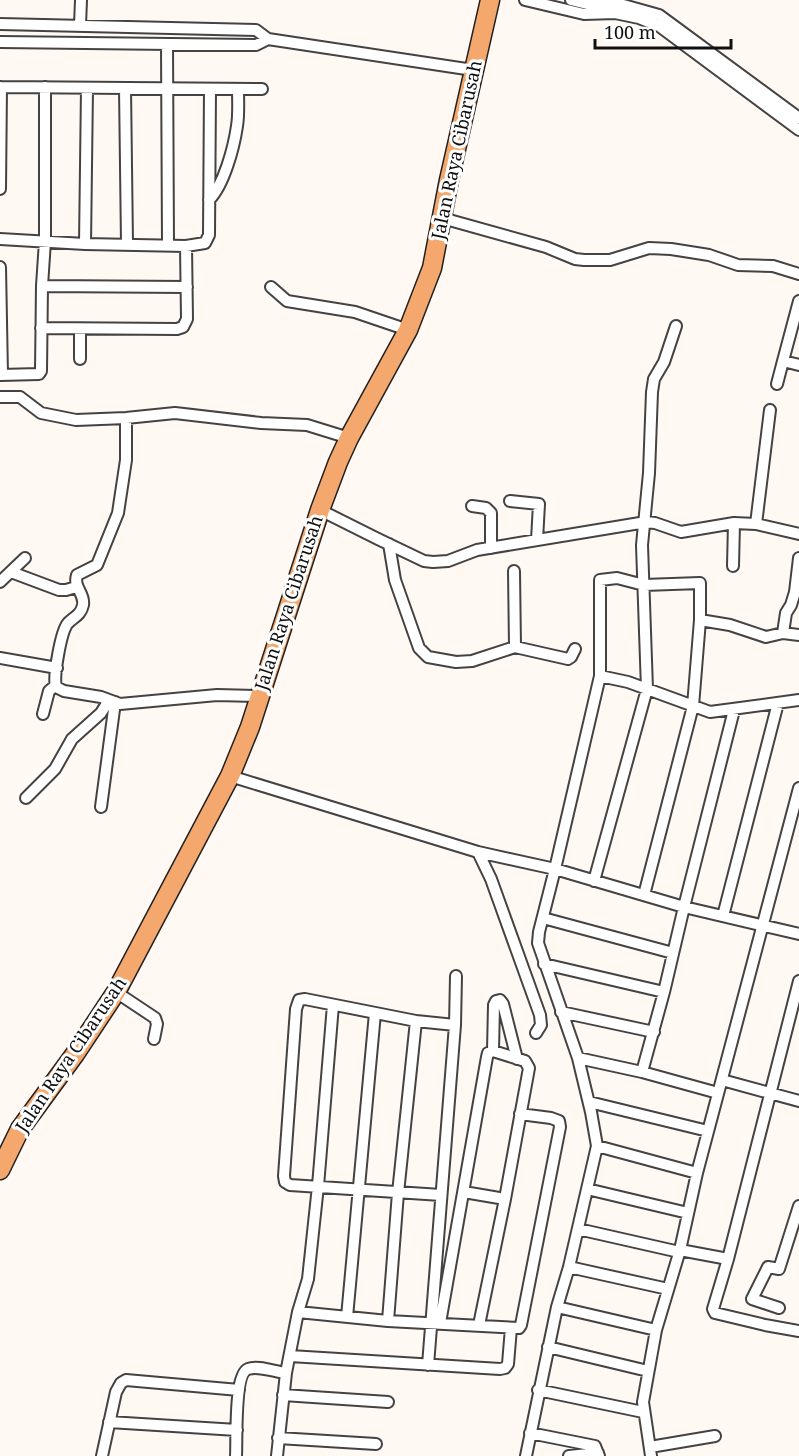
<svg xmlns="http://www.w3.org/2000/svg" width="799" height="1456" viewBox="0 0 799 1456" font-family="'Noto Serif',serif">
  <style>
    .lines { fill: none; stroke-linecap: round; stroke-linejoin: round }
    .street-casing { stroke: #434343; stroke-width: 14 }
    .primary-casing { stroke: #212121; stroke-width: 21 }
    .street { stroke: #fff; stroke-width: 10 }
    .primary { stroke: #f4a86d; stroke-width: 18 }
    .labels { text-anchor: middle; stroke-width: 6; stroke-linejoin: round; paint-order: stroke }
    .street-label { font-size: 18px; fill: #101010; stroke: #fff }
  </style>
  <rect width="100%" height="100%" fill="#fff8f3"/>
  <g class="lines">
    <!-- street casing -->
    <g class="street-casing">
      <path id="street" d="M 525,0 L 584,14 L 615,13 L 639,18 L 659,26 L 799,130
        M 571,0 L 587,4 L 616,3 L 659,15 L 799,118
        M 0,24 L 256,30 L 268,39 L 473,70
        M 80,25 L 81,0
        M 0,42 L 256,45 L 268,39
        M 167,44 L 168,245
        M 0,87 L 262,89
        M 125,88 L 127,244
        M 0,189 L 1,87
        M 209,200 C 224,185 234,147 237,126 C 239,114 238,101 238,89
        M 442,218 L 546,247 L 575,259 L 584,260 L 610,260 L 649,248 L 671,249 L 709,255 L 738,265 L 773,266 L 799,274
        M 0,239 L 85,244 L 186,246 L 205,243 L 209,235 L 210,90
        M 85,244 L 87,88
        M 0,267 L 2,375
        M 42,286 L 187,287
        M 271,287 L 287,301 L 355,312 L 408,330
        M 799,301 L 783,361 L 799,365
        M 41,328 L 177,329 L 183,327 L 187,319 L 186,246
        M 80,329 L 80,359
        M 0,375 L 39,374 L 41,371 L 42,286 L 45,241 L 45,87
        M 777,384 L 783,361
        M 0,397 L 20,397 L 41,413 L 76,420 L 126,418 L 175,413 L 261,423 L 307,425 L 349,438
        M 126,418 L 126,460 L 118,513 L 97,565 L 77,575 C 73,588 85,593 83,605 C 81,615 74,617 68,623 C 61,631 53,676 56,687 L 64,691 L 101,697 L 120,704 L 217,695 L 259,696
        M 510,501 L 539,504 L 537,540
        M 472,506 L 486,508 L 491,513 L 491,548
        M 320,510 L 378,539 L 424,561 L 433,562 L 448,561 L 477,550 L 646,522 L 655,523 L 681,532 L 734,523 L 756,524 L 799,534
        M 756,524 L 770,410
        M 389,544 L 395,580 L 419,648 L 428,657 L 456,662 L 472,661 L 515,647 L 568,659 L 571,657 L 575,649
        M 733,566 L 734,523
        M 514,571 L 515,647
        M 11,572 L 59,590 L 66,590 L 76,587
        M 0,582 L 25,558
        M 700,620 L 730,625 L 766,637 L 783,633 L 786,613 L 791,605 L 795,592 L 799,558
        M 783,633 L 799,635
        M 0,658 L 57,668
        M 600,676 L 628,682 L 710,712 L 799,700
        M 43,714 L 49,691 L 56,685
        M 230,776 L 478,852 L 555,869 L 684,907 L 799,934
        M 26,798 L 55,769 L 72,739 L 101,713 L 109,700
        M 101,807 L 115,702
        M 478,852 L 491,879 L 540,1015 L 541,1025 L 536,1033
        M 594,881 L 647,689 L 642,545 L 649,473 L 652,392 L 654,379 L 664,362 L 676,326
        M 723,916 L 778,703
        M 543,918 L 673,953
        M 544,964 L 664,992
        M 799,981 L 728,1259 L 713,1309 L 715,1313 L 765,1325 L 799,1331
        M 116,992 L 155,1018 L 157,1024 L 154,1039
        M 561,1012 L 654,1032
        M 493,1051 L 494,1005 L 496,1001 L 500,1000 L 503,1004 L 517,1059
        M 578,1058 L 642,1072 L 718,1093
        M 642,1072 L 664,992 L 684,907 L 734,710
        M 722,1080 L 799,1101
        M 589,1102 L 708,1131
        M 597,1146 L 697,1173
        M 587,1189 L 688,1213
        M 464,1192 L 505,1199
        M 441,1195 L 290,1185 L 285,1182 L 284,1176 L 296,1009 L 299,1000 L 305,999 L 416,1021 L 455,1025
        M 578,1229 L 675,1251 L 680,1250 L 728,1259
        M 569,1267 L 668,1289
        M 557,1307 L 656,1330
        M 779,1308 L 752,1299 L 768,1267 L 779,1269 L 799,1206
        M 298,1312 L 388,1321 L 519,1328 L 521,1325 L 560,1127 L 559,1121 L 551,1118 L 520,1114
        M 347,1317 L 375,1013
        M 388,1321 L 398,1193 L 416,1021
        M 440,1323 L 487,1057 L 488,1053 L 493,1051 L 525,1061 L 529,1068 L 505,1199 L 479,1325
        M 548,1347 L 648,1371
        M 290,1356 L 500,1369 L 505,1368 L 508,1364 L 511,1328
        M 428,1365 L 455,1025 L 456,976
        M 538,1390 L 643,1412
        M 283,1395 L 388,1402
        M 109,1422 L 237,1430
        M 530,1433 L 595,1446 L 599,1456
        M 278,1438 L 376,1444
        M 650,1447 L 715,1436
        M 102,1456 L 116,1392 L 121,1383 L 126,1380 L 239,1390
        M 236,1456 C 237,1440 234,1374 248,1369 C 258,1365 275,1372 286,1373
        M 277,1456 L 286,1373 L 298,1312 L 308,1279 L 318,1186 L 333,1005
        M 526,1456 L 557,1307 L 569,1267 L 597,1146 L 591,1112 L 578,1058 L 538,943 L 539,932 L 555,869 L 600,676 L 600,580 L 617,578 L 644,585 L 700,583 L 700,620 L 693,706 L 644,895
        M 569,1456 L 598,1453
        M 651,1456 L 643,1402 L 656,1330 L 680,1250 L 697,1173 L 799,788"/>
    </g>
    <!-- primary casing -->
    <g class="primary-casing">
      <path id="primary" d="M 0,1170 L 20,1129 L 75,1054 L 116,992 L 230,776 L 250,727 L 320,510 L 338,462 L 349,438 L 408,330 L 432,268 L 449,180 L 490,0"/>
    </g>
    <!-- street -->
    <use href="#street" class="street"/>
    <!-- primary -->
    <use href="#primary" class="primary"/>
  </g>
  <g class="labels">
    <!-- street labels -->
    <g class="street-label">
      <text transform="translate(457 150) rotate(-78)" y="6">Jalan Raya Cibarusah</text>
      <text transform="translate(289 603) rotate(-72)" y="6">Jalan Raya Cibarusah</text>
      <text transform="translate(71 1055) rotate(-56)" y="6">Jalan Raya Cibarusah</text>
    </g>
  </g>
  <!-- scale -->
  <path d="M595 39v9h136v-9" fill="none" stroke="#101010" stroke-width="3"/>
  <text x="604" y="39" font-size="18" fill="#101010" stroke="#ffffff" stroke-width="4.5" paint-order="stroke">100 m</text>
</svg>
